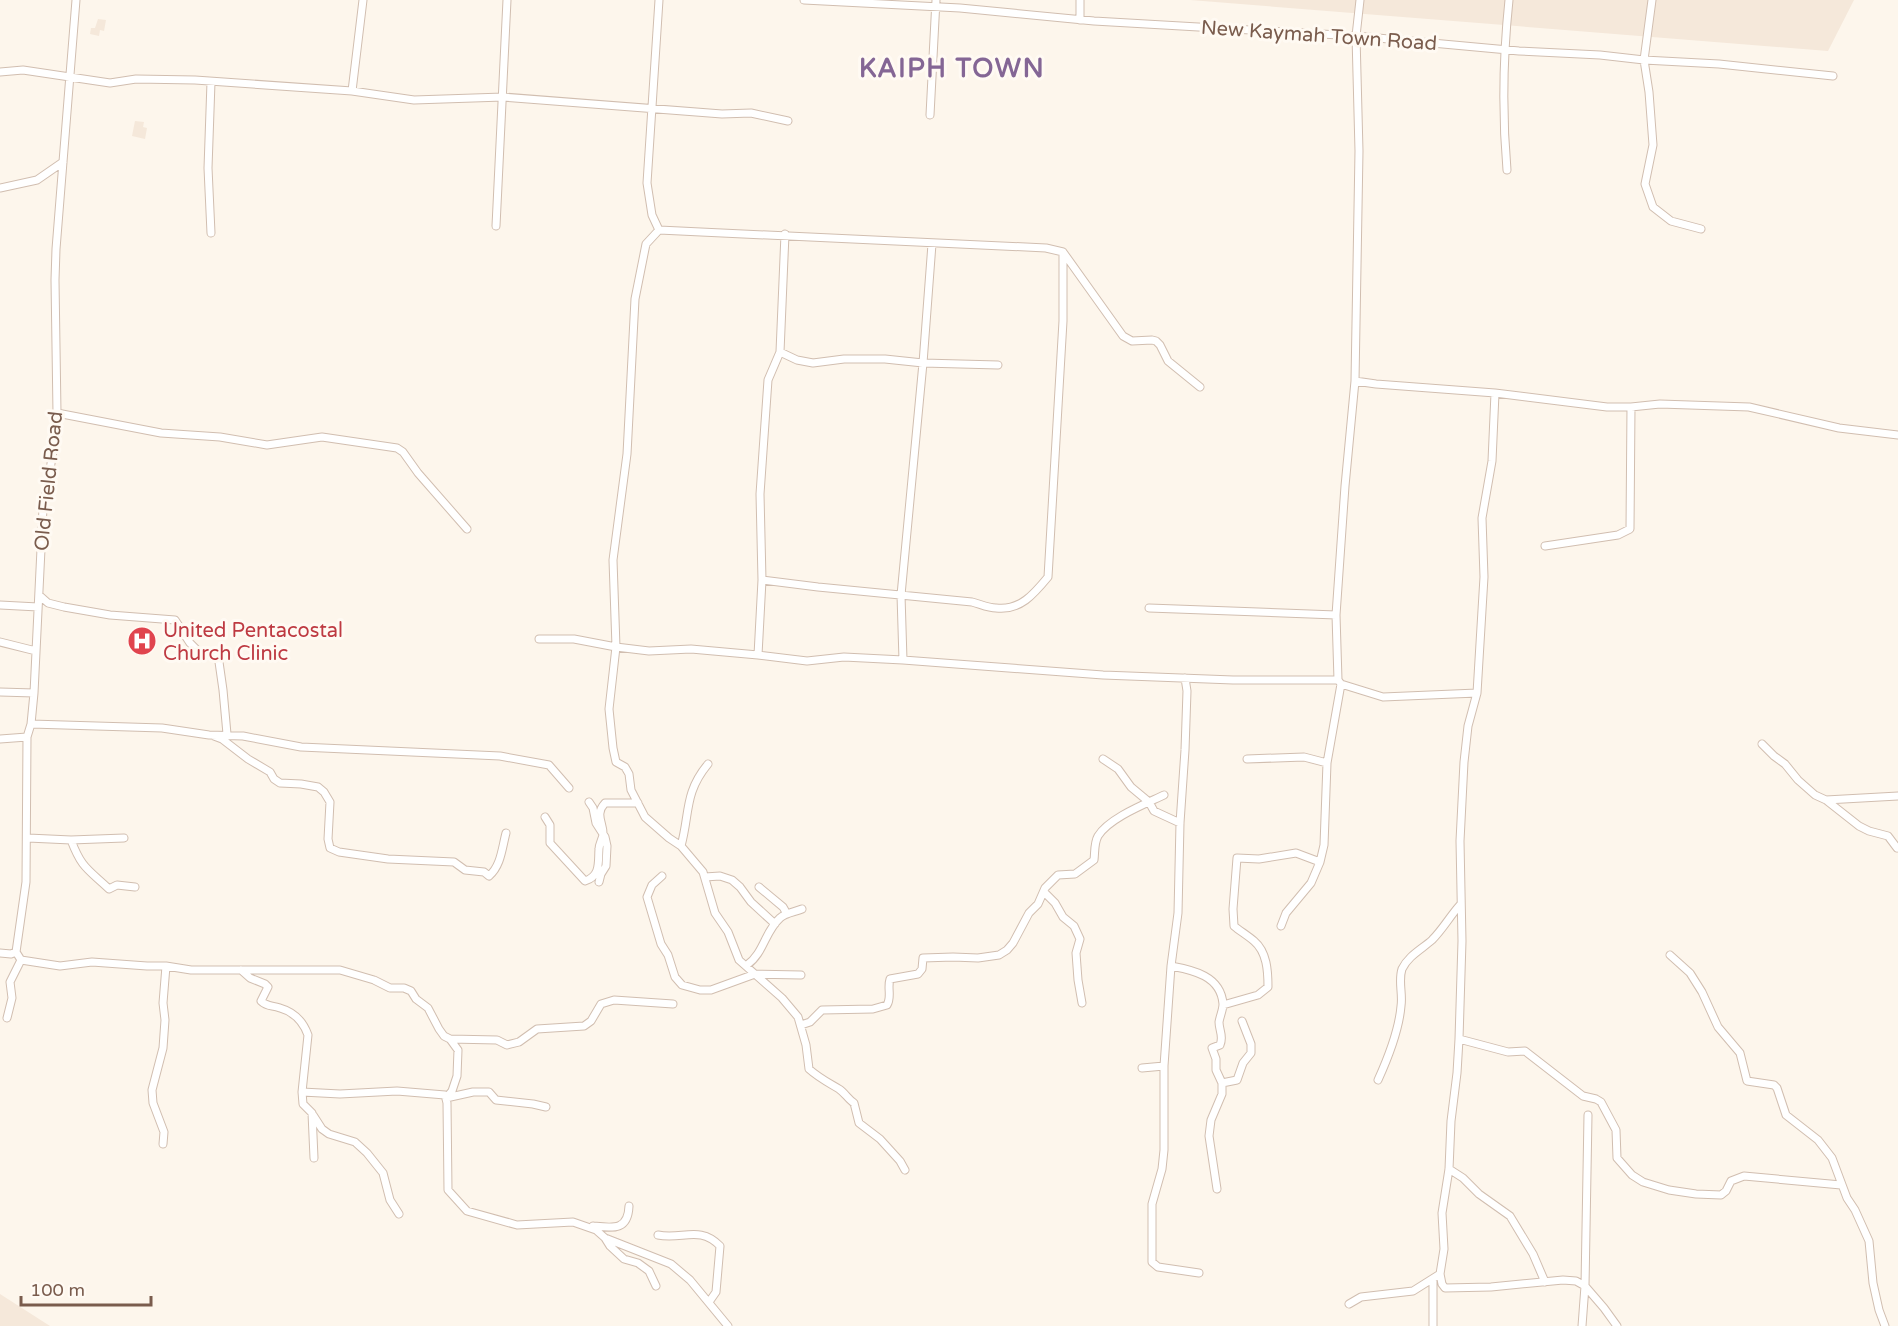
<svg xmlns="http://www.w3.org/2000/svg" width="1898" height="1326" viewBox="0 0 1898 1326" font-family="'Varela Round',sans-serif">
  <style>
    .residential { fill: #f5e8da }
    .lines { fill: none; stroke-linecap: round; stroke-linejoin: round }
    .minor-casing { stroke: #d1beb0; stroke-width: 9 }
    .minor { stroke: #fff; stroke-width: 7 }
    .labels { text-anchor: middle; stroke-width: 6; stroke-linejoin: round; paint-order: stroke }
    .street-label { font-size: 20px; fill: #7a5c4d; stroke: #fffaf3 }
    .health-label { font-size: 20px; fill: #be3a42; stroke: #fffaf3; text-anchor: start }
    .district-label { font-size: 26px; font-weight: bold; letter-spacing: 1.5px; fill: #846695; stroke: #fffaf3 }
  </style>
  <rect width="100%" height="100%" fill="#fdf6ec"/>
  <!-- residential -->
  <path class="residential" d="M 1190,0 L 1854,0 L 1828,51 Z
    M 98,19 L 106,20 L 104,31 L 100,30 L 99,36 L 90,34 L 91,28 L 95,28 Z
    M 135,121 L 144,122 L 143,127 L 147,128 L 145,139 L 132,136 Z
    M 0,1294 L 50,1326 L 0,1326 Z"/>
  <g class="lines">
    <!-- minor casing -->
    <g class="minor-casing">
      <path id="minor" d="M 659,0 L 647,183 L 652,215 L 659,230 L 646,244 L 635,299 L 627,454 L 613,560 L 616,647 L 609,709 L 613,748 L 616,762 L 625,767 L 629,774 L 631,790 L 645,817 L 669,838 L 681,846 L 703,872 L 715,913 L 728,932 L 739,960 L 782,998 L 798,1017 L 806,1045 L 809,1069 C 819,1078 829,1083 839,1089 C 845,1093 848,1099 854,1103 L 859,1123 L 880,1139 L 900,1161 L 905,1170
        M 804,0 L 960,8 L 1094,21 L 1356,36 L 1519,51 L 1600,55 L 1644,60 L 1719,64 L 1833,76
        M 1360,0 L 1356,36 L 1359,151 L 1355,381 L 1345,486 L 1336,615 L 1338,680 L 1341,684 L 1383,697 L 1477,693
        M 1652,0 L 1644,60 L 1649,92 L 1653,145 L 1645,184 L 1653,207 L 1671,221 L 1701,229
        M 1080,20 L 1080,0
        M 0,72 L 23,70 L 110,83 L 136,79 L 195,80 L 352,91 L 414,100 L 503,97 L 722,114 L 751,113 L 788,121
        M 352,91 L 363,0
        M 930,115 L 936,0
        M 1507,170 C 1502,113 1503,57 1509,0
        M 0,188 L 37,180 L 63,162
        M 496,226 L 507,0
        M 659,230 C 788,235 917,243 1046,248 L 1063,252 L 1123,336 L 1132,341 L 1152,340 L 1156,341 L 1160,345 L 1168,361 L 1200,387
        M 211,233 L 208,168 L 211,82
        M 785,234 L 780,352 L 768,380 L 760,494 L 762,580 L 758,655 L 807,661 L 844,657 L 903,660 L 901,595 L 923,363 L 932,244
        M 780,352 L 797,360 L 813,363 L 844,359 L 885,359 L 923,363 L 998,365
        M 1355,381 L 1376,384 L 1495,393 L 1607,407 L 1631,407 L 1660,404 L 1749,407 L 1839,428 L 1898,435
        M 1495,393 L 1492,461 L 1482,518 L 1484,577 L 1477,693 L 1468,726 L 1464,762 L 1460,841 L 1462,941 L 1459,1039 L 1457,1073 L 1451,1121 L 1449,1169 L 1442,1213 L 1444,1249 L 1440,1274 L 1442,1284 L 1445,1288 L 1491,1287 L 1563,1280 L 1576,1281 L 1585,1286 L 1582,1326
        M 57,413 L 161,433 L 220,437 L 267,445 L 322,437 L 397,448 L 403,452 L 418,473 L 467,529
        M 1545,546 L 1618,535 L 1630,529 L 1631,407
        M 762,580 L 818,587 L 972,602 C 980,604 988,608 996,608 C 1020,611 1034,594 1048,577 L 1063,321 L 1063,252
        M 39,595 L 48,603 L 64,607 L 110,615 L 175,620 L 190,643 L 200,653 L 218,655 L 223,690 L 227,734
        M 0,605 L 38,607
        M 1149,608 L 1336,615
        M 539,639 L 574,639 L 616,647 L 649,651 L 691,649 L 758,655
        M 0,642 L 36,651
        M 903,660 L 1103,675 L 1233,680 L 1338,680
        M 1185,678 L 1187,691 L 1185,750 L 1180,823 L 1178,913 L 1171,966 L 1164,1066 L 1164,1150 L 1162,1169 L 1152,1204 L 1152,1262 L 1158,1267 L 1199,1273
        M 0,692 L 34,693
        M 31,724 L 162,728 L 209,735 L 243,736 L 301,747 L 500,756 L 549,765 L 569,788
        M 214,736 L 222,739 L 248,759 L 270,772 L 274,779 L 280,783 L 301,784 L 318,787 L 324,792 L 330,802 L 328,839 L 330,848 L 339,852 L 388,859 L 454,862 L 465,870 L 484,872 L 489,876 C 501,866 502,848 506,833
        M 0,739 L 27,737
        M 1762,744 L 1774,756 L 1785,764 L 1798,780 L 1815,795 L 1826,800 L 1859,826 L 1869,831 L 1888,836 L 1897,848
        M 1103,759 L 1118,769 L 1131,787 L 1149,802 L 1154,811 L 1180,823
        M 1247,759 L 1304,757 L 1327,763
        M 1826,800 L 1898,796
        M 589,802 L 593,808 L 596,823 L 605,837 L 607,846 L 606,866 L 601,874 L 599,882
        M 545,817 L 550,825 L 550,843 L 585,881 C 601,876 598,862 599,849 C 599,844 602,840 603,835 C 604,823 594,815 605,803 L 638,803
        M 28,838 L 71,840 C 82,869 88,869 109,889 L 117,885 L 135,887
        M 71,840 L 124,838
        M 681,846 C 690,813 684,793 708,764
        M 662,876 L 652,885 L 647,897 L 661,944 L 668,955 L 675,977 L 682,985 L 700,990 L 711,990 L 755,974 L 801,975
        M 705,877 L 720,876 L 732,880 L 740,887 L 751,902 L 775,924
        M 759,887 L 783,907 L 787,914
        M 1044,892 L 1055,903 L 1063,917 L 1074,926 L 1080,939 L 1076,953 L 1078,980 L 1082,1003
        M 1281,926 L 1286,913 L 1311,883 L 1320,862 L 1324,845 L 1327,763 L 1341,684
        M 0,953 L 11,954 L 16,952
        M 1670,955 L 1690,973 L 1702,992 L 1718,1027 L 1740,1053 L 1747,1081 L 1774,1085 L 1777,1088 L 1786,1115 L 1818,1140 L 1832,1158 L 1847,1198 L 1855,1210 L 1869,1241 L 1873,1283 L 1879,1310 L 1885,1326
        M 21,960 L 16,952 L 26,882 L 27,737 L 31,724 L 34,693 L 43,508 L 52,458 L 57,413 L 55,280 L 56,249 L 76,0
        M 21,960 L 60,966 L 92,962 L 147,966 L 166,966 L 191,970 L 340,970 L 374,980 L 390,988 L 404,988 L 411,991 L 416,999 L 428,1008 L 439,1029 L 444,1036 L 450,1039 L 458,1050 L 457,1076 L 452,1091 L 446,1098
        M 747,965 C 764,953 765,931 780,918 C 785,913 795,912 802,909
        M 1171,966 C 1193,970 1221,976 1223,1004 C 1223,1010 1220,1016 1219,1022 C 1219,1031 1224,1036 1220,1045 L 1212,1048 L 1216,1059 L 1216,1070 L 1222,1083 L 1222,1094 L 1211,1120 L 1209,1136 L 1217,1189
        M 241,970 L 250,978 L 265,984 L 268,987 L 261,1001 C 267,1007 272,1005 280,1008 C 294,1012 303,1021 308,1035 L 302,1092 L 303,1104 L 312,1113 L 314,1158
        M 1223,1005 L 1258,995 L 1268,987 C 1268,971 1267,952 1254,941 C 1247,935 1240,931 1234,926 L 1233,909 L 1237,858 L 1259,859 L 1296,853 L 1320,862
        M 7,1018 L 12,998 L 10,982 L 21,960
        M 801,1025 L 810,1022 L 822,1010 L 873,1009 L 887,1005 C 892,997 887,988 890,979 L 918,974 L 922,969 L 923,958 L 953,957 L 978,958 L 999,955 L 1007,950 L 1013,943 L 1029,913 L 1038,904 L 1045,888 L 1058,875 L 1075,874 L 1094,860 C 1095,852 1094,843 1098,836 C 1109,818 1145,804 1164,795
        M 450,1039 L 497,1040 L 507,1045 L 519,1042 L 537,1029 L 584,1026 L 591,1021 L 601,1004 L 614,1000 L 673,1004
        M 1459,1039 L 1508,1052 L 1525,1051 L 1583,1096 L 1596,1099 L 1601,1102 L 1616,1130 L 1617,1158 L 1632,1175 L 1643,1182 L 1669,1190 L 1696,1194 L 1721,1195 L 1726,1191 L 1731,1181 L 1744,1176 L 1841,1185
        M 1142,1068 L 1164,1066
        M 1378,1080 C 1388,1058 1399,1030 1401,1006 C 1403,994 1398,981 1402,969 C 1408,956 1422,949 1432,940 C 1443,929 1450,916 1460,905
        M 1222,1083 L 1237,1080 L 1243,1063 L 1251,1053 L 1251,1044 L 1242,1021
        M 302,1092 L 340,1094 L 397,1091 L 445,1095 L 447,1103 L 448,1190 L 467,1211 L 517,1225 L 573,1222 L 596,1230 L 605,1238 L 671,1264 L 690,1280 L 728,1326
        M 446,1098 L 473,1092 L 489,1092 L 496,1100 L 533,1104 L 546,1107
        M 313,1115 L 322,1129 L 329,1134 L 355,1142 L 367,1153 L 383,1173 L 390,1200 L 399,1214
        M 1588,1115 L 1585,1286 L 1604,1308 L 1617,1326
        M 163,1144 L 164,1132 L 153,1103 L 152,1090 L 163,1048 L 165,1020 L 163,1003 L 166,966
        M 1449,1169 L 1463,1178 L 1479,1194 L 1510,1216 L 1533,1254 L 1545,1282
        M 593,1226 C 613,1228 628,1231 629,1206
        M 658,1235 C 682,1240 700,1225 720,1246 L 716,1292 L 709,1302
        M 605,1238 L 610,1246 L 624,1259 L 638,1263 L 649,1271 L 656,1286
        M 1349,1304 L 1361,1297 L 1413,1291 L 1440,1274
        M 1433,1326 L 1433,1279"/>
    </g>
    <!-- minor -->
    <use href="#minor" class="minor"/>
  </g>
  <!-- icons -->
  <defs>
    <g id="hospital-disc" transform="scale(1.5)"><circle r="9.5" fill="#e0444e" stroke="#fffaf3"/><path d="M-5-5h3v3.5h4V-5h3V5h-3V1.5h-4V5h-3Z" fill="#fff"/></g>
  </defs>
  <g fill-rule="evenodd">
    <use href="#hospital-disc" x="142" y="641"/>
  </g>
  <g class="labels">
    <!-- street labels -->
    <g class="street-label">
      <text transform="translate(1319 35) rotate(4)" y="7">New Kaymah Town Road</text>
      <text transform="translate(48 481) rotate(-84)" y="7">Old Field Road</text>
    </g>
    <!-- health labels -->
    <g class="health-label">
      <text x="163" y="637">United Pentacostal<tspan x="163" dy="23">Church Clinic</tspan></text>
    </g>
    <!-- district labels -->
    <g class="district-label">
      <text x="952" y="77">KAIPH TOWN</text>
    </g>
  </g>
  <!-- scale -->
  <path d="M21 1296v9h130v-9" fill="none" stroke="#7a5c4d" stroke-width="3"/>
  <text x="30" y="1296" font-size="18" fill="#7a5c4d" stroke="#fffaf3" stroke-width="4.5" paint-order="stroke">100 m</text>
</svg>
